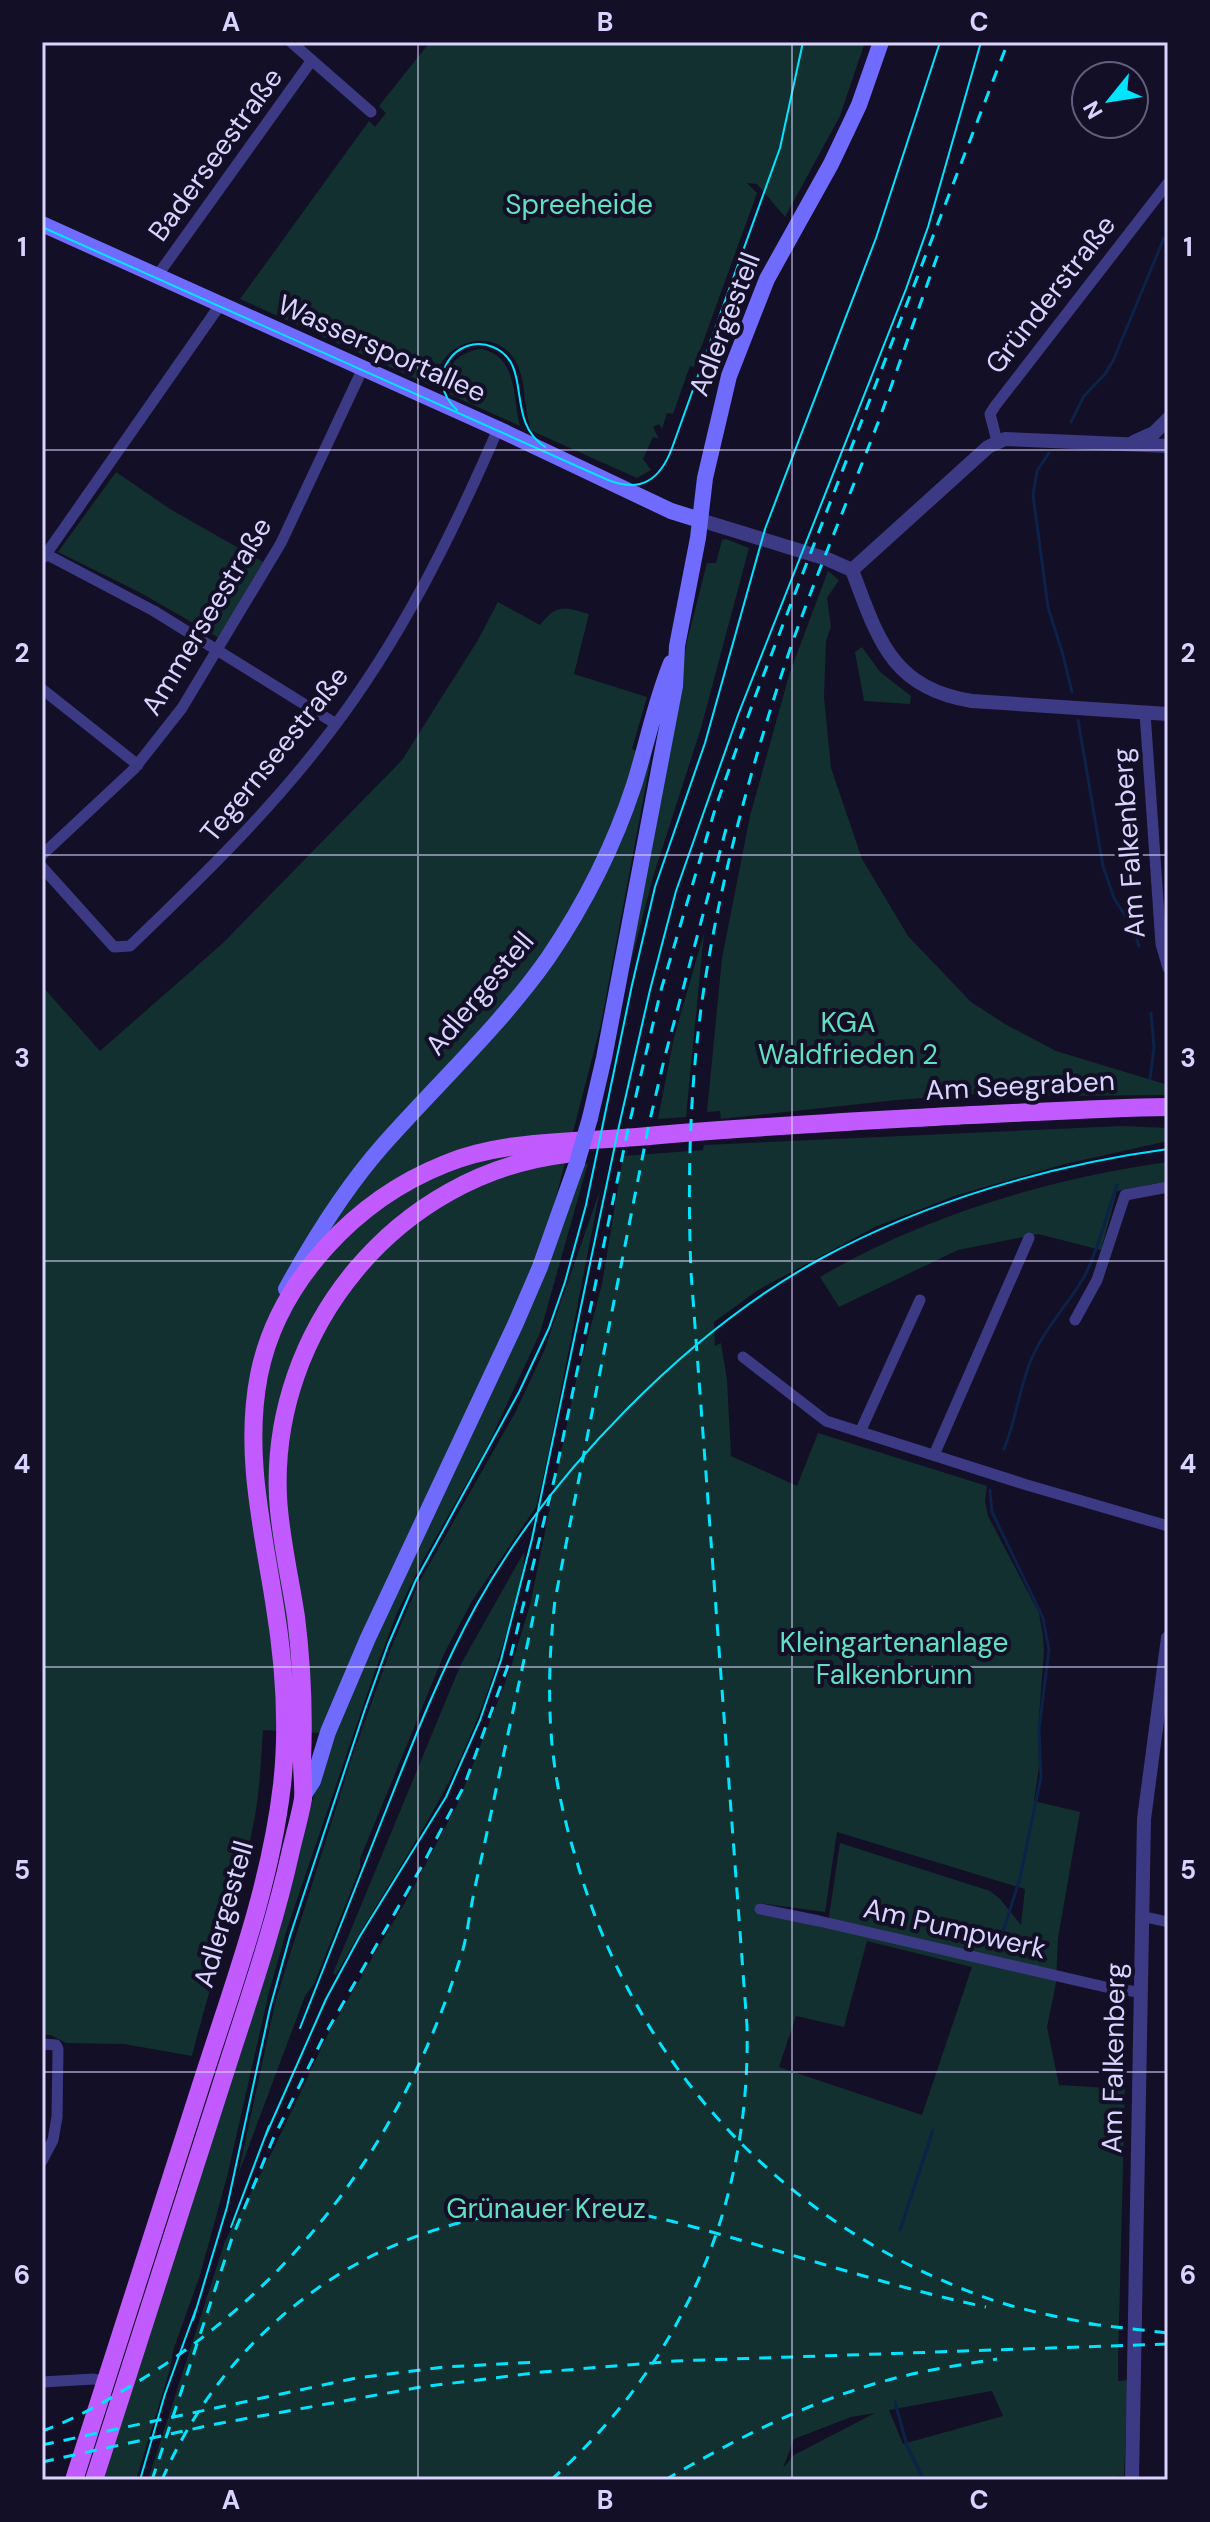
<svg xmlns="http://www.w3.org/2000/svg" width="1210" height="2522" viewBox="0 0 1210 2522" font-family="'DM Sans',sans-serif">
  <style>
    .green { fill: #12302f; fill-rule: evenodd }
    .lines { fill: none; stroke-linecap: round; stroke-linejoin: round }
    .stream { stroke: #0c2248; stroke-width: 3 }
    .minor { stroke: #3d3a85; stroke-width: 11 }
    .tertiary { stroke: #3d3a85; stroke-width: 14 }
    .secondary { stroke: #6f6bff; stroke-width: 16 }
    .primary { stroke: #c25bff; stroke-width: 18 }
    .tram { stroke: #00e5ff; stroke-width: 2 }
    .rail { stroke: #00e5ff; stroke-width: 3; stroke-dasharray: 12 10; stroke-linecap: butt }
    .secondary-bridge { stroke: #6f6bff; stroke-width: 16 }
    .grid { fill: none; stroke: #d9d4ff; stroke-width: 2; stroke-opacity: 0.55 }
    .labels { text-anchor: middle; stroke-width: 8; stroke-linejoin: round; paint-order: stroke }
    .street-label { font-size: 28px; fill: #d9d4ff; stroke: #130f26 }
    .park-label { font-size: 28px; fill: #5fe0c0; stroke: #130f26 }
    .neatline { fill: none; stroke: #d9d4ff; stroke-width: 3 }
    .grid-label { font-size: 26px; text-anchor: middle; font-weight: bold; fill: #d9d4ff }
  </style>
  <rect width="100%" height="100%" fill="#130f26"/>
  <!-- green -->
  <path class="green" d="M 430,42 L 865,42 L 840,116 L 785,217 L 757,184 L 747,183 L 757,193 L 694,367 L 690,366 L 673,414 L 667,413 L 662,429 L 659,424 L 653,427 L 659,439 L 653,437 L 643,459 L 651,470 L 637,478 L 532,431 C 523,410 527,385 517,364 C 503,334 465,334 445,358 C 438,366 437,376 432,386 L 240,299 L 369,121 L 375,127 L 386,113 L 379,106 Z
    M 481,349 C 518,356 512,396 520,426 L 449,394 C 442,370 456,352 481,349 Z
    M 116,472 L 170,509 L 263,562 L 219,638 L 141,593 L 58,552 Z
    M 726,539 L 749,548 L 701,728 L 653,877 L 629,969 L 687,641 L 707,563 L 716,563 L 722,540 Z
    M 828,571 L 839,580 L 827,598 L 831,627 L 826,641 L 824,697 L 831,768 L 862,859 L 908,936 L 971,1002 L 1005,1024 L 1056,1051 L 1168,1085 L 1168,1095 L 1058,1096 L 1002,1092 L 897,1100 L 721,1119 L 720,1111 L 707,1112 L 722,958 L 750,816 L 789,675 Z
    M 498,602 L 540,625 C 557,603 565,607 589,614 L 574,674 L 647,697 L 632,749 L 651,758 L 601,1024 L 547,1232 L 509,1325 L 320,1733 L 263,1730 C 261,1758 260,1788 255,1816 C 240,1898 212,1976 192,2056 L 124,2044 L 66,2043 L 51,2035 L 42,2035 L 42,986 L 100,1051 L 223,943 L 402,760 L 478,640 Z
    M 862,647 L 880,672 L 911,696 L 910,704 L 864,701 L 855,652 Z
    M 704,933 L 686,1117 L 658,1119 L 674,1037 Z
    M 1121,1126 L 1168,1128 L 1168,1141 L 1065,1164 L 957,1195 L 875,1227 L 758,1290 L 714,1322 L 715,1346 L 721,1343 L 727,1380 L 731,1456 L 797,1486 L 818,1433 L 987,1486 L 985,1501 L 988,1516 L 1039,1613 L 1043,1636 L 1044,1651 L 1038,1731 L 1039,1767 L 1034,1801 L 1080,1812 L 1058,1938 L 1056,1983 L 1047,2027 L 1059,2085 L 1125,2089 L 1118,2362 L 1118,2381 L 1128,2380 L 1124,2477 L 1118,2476 L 1118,2480 L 148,2480 L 225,2241 L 273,2150 L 329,2032 L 411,1892 L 457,1805 L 509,1673 L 530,1605 L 575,1385 L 602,1284 L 623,1156 L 703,1150 L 704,1145 ZM 837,1832 L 1025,1889 L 1021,1925 L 1000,1899 L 990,1891 L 840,1843 L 828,1923 L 759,1915 L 759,1903 L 825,1912 ZM 867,1941 L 972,1967 L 922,2115 L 779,2067 L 796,2016 L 844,2027 ZM 992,2391 L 1003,2416 L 903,2444 L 889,2410 ZM 875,2413 L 794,2455 L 783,2468 L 794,2439 L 851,2417 Z
    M 1168,1162 L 1168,1181 L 1117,1191 L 1101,1250 L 1038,1234 L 958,1250 L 839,1307 L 820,1277 C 925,1215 1048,1179 1168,1162 Z
    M 588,1163 L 540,1333 L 487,1447 L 422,1562 L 397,1613 L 375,1671 L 287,1929 L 269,1992 L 227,2177 L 200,2275 L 173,2351 L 170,2369 L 136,2480 L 101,2480 L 330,1744 L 584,1164 Z
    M 600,1190 L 547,1461 L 536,1507 L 472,1601 L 445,1652 L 360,1859 L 360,1868 L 314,1984 L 305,1996 L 238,2175 L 276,1999 L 351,1760 L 391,1648 L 418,1584 L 515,1413 L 544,1351 Z
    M 524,1552 C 526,1570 514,1604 509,1623 C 493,1682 471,1741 442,1795 C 409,1856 369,1914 336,1975 L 333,1973 L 461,1664 Z"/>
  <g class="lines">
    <!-- stream -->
    <path class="stream" d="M 1071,422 L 1084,396 L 1105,374 L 1113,361 L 1164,238
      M 1049,453 L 1037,471 L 1033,495 L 1048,607 L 1063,655 L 1072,692
      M 1078,720 L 1103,866 L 1114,898 L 1134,930 L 1139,946
      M 1150,1079 L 1154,1047 L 1151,1013
      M 1004,1449 C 1016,1420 1019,1389 1031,1360 C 1044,1329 1067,1306 1084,1277 C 1099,1249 1106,1215 1117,1185
      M 990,1490 L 992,1512 L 1043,1618 L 1049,1650 L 1039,1729 L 1041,1777 L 1020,1878 L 1002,1935
      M 900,2230 L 933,2130
      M 895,2402 L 907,2446 L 924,2480"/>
    <!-- minor -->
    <path class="minor" d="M 291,42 L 371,112
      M 157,276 L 312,60
      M 997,441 L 990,414 L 995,406 L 1168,183
      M 42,552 L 154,611 L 336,724
      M 44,557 L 220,305
      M 42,689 L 138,765
      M 1145,713 L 1161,944 L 1168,968
      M 42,855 L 134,769 L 182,708 L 281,543 L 363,368
      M 42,867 L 114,947 L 130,946 C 200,879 271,810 330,732 C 401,639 452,535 498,429
      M 1075,1320 L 1097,1280 L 1125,1195 L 1168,1187
      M 743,1357 L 826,1421 L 1027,1485 L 1168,1526
      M 860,1432 L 920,1300
      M 934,1455 L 1029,1238
      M 760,1909 L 819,1921 L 1114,1989 L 1140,1992
      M 1141,1916 L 1168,1922
      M 42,2044 L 56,2045 L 58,2049 L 57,2117 L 53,2140 L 42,2161
      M 42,2382 L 94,2379 L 106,2382"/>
    <!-- tertiary -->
    <path class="tertiary" d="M 1134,442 L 1154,433 L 1168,419
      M 700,520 L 827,559 L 852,570
      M 852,570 C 878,639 891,688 972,701 L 1168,714
      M 852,570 L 988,447 L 1005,439 L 1168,446
      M 1132,2480 L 1144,1819 L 1168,1638"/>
    <!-- secondary -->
    <path class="secondary" d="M 42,224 L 498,429 L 671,511 L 700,520
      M 590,1118 L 604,1058 L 675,686 L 677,646 L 698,538 L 705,478 L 729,376 L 767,279 L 831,164 L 859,105 L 881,42
      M 286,1289 C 314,1238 345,1188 384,1144 C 439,1082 500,1026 548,958 C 584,905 614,846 634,785 C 647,744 655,702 671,663
      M 304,1795 L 313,1781 L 328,1732 L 368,1638 L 515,1325 L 540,1267 L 577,1163"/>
    <!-- primary -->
    <path class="primary" d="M 74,2480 C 116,2349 158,2218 200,2088 C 232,1988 270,1889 282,1785 C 289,1723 284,1661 274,1601 C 262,1526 244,1451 259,1375 C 278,1280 357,1199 445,1164 C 502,1140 576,1142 637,1137 C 742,1127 847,1122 951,1116 C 1023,1113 1096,1108 1168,1107
      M 94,2480 C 138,2345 180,2210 224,2076 C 248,2001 274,1927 291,1850 C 295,1833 300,1816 303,1799 C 304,1787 302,1773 302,1761 C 304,1713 302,1665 296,1617 C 290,1577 280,1537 278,1497 C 270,1328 398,1174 566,1154"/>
    <!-- tram -->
    <path class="tram" d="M 42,227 L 608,480 C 641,493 660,480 672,448 L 780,148 L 803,42
      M 457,410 C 422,378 457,332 493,347 C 534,364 504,420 545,447
      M 300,2028 C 330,1952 360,1876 390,1800 C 416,1734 442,1668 476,1606 C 550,1473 688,1331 822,1258 C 927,1201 1050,1165 1168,1149
      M 265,2137 L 326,1999 L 360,1936 L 446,1797 L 480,1720 L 501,1660 L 532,1539 L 619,1126 L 650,990 L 676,891 L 738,715 L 906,289 L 928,227 L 981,42
      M 231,2227 L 269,2126
      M 193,2320 L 227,2207 L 270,2008 L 290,1936 L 365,1709 L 388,1645 L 416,1580 L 519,1392 L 549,1328 L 565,1282 L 586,1205 L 632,985 L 655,887 L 705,743 L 765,529 L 876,238 L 940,42
      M 140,2480 L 165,2394 L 196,2309"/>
    <!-- rail -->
    <path class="rail" d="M 726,829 L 665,1056 L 649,1124 L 555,1600 C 550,1644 548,1687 551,1732 C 554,1776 564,1821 577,1862 C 636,2066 782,2223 981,2296 C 1019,2310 1059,2317 1098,2325
      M 1089,2324 L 1168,2333
      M 42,2431 C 76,2419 108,2400 139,2381 C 299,2283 405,2134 461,1956 C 466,1941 468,1924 471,1908 C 475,1885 481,1861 486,1837 C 503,1756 521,1675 538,1594
      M 42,2445 L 356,2378 L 444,2367 L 538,2362
      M 42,2462 L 216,2424 L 421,2387 L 542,2372 L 675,2361 L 1168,2344
      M 152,2480 L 232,2238 L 273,2139 L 323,2038 L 423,1864 L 464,1786 L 509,1663 L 555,1476 L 629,1125 L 661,990 L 716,806 L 755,697 L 1008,42
      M 162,2480 C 242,2294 435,2183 636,2214 C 673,2220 711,2232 747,2242 C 827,2265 906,2290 986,2307
      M 551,2480 C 684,2361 751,2204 747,2026 L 691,1272 C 687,1172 690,1073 706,975 C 723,870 752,765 785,664 C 813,581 848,501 879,420 C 899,365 918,310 938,254
      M 665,2480 C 739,2437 817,2397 900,2377 C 932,2369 965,2364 997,2359"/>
    <!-- secondary-bridge -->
    <path class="secondary-bridge" d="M 577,1163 L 590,1118"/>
  </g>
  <!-- grid -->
  <path class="grid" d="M 418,42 L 418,2480M 792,42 L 792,2480M 42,450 L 1168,450M 42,855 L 1168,855M 42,1261 L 1168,1261M 42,1667 L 1168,1667M 42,2072 L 1168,2072"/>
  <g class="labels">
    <!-- street labels -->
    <g class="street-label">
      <text transform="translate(215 154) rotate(-54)" y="10">Baderseestraße</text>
      <text transform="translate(1050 294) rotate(-52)" y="10">Gründerstraße</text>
      <text transform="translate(724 324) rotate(-69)" y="10">Adlergestell</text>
      <text transform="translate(382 348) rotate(24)" y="10">Wassersportallee</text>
      <text transform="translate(206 616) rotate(-59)" y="10">Ammerseestraße</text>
      <text transform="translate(274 754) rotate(-51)" y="10">Tegernseestraße</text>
      <text transform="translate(1128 843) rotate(-94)" y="10">Am Falkenberg</text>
      <text transform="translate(479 993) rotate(-50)" y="10">Adlergestell</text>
      <text transform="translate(1020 1085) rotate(-3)" y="10">Am Seegraben</text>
      <text transform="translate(223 1914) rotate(-74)" y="10">Adlergestell</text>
      <text transform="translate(955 1928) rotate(13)" y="10">Am Pumpwerk</text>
      <text transform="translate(1113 2058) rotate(-89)" y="10">Am Falkenberg</text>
    </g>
    <!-- park labels -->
    <g class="park-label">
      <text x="579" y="214">Spreeheide</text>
      <text x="848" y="1032">KGA<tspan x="848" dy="32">Waldfrieden 2</tspan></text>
      <text x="894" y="1652">Kleingartenanlage<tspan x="894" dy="32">Falkenbrunn</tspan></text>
      <text x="546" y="2218">Grünauer Kreuz</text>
    </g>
  </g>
  <!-- border -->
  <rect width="1210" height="2522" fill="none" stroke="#130f26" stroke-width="88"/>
  <!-- north arrow -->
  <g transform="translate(1110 100) rotate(240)"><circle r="38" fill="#130f26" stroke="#625e7d" stroke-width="2"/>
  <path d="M0-6L14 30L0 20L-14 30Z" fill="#00e5ff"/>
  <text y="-12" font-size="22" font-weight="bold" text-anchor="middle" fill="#d9d4ff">N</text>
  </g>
  <rect x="44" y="44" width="1122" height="2434" class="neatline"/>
  <g class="grid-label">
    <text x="231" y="31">A</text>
    <text x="605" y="31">B</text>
    <text x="979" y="31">C</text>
    <text x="22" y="256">1</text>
    <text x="1188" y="256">1</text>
    <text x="22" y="662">2</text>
    <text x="1188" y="662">2</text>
    <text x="22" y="1067">3</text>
    <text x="1188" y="1067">3</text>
    <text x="22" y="1473">4</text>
    <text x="1188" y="1473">4</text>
    <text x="22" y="1879">5</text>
    <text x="1188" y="1879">5</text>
    <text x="22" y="2284">6</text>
    <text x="1188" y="2284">6</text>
    <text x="231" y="2509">A</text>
    <text x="605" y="2509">B</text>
    <text x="979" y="2509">C</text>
  </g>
</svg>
